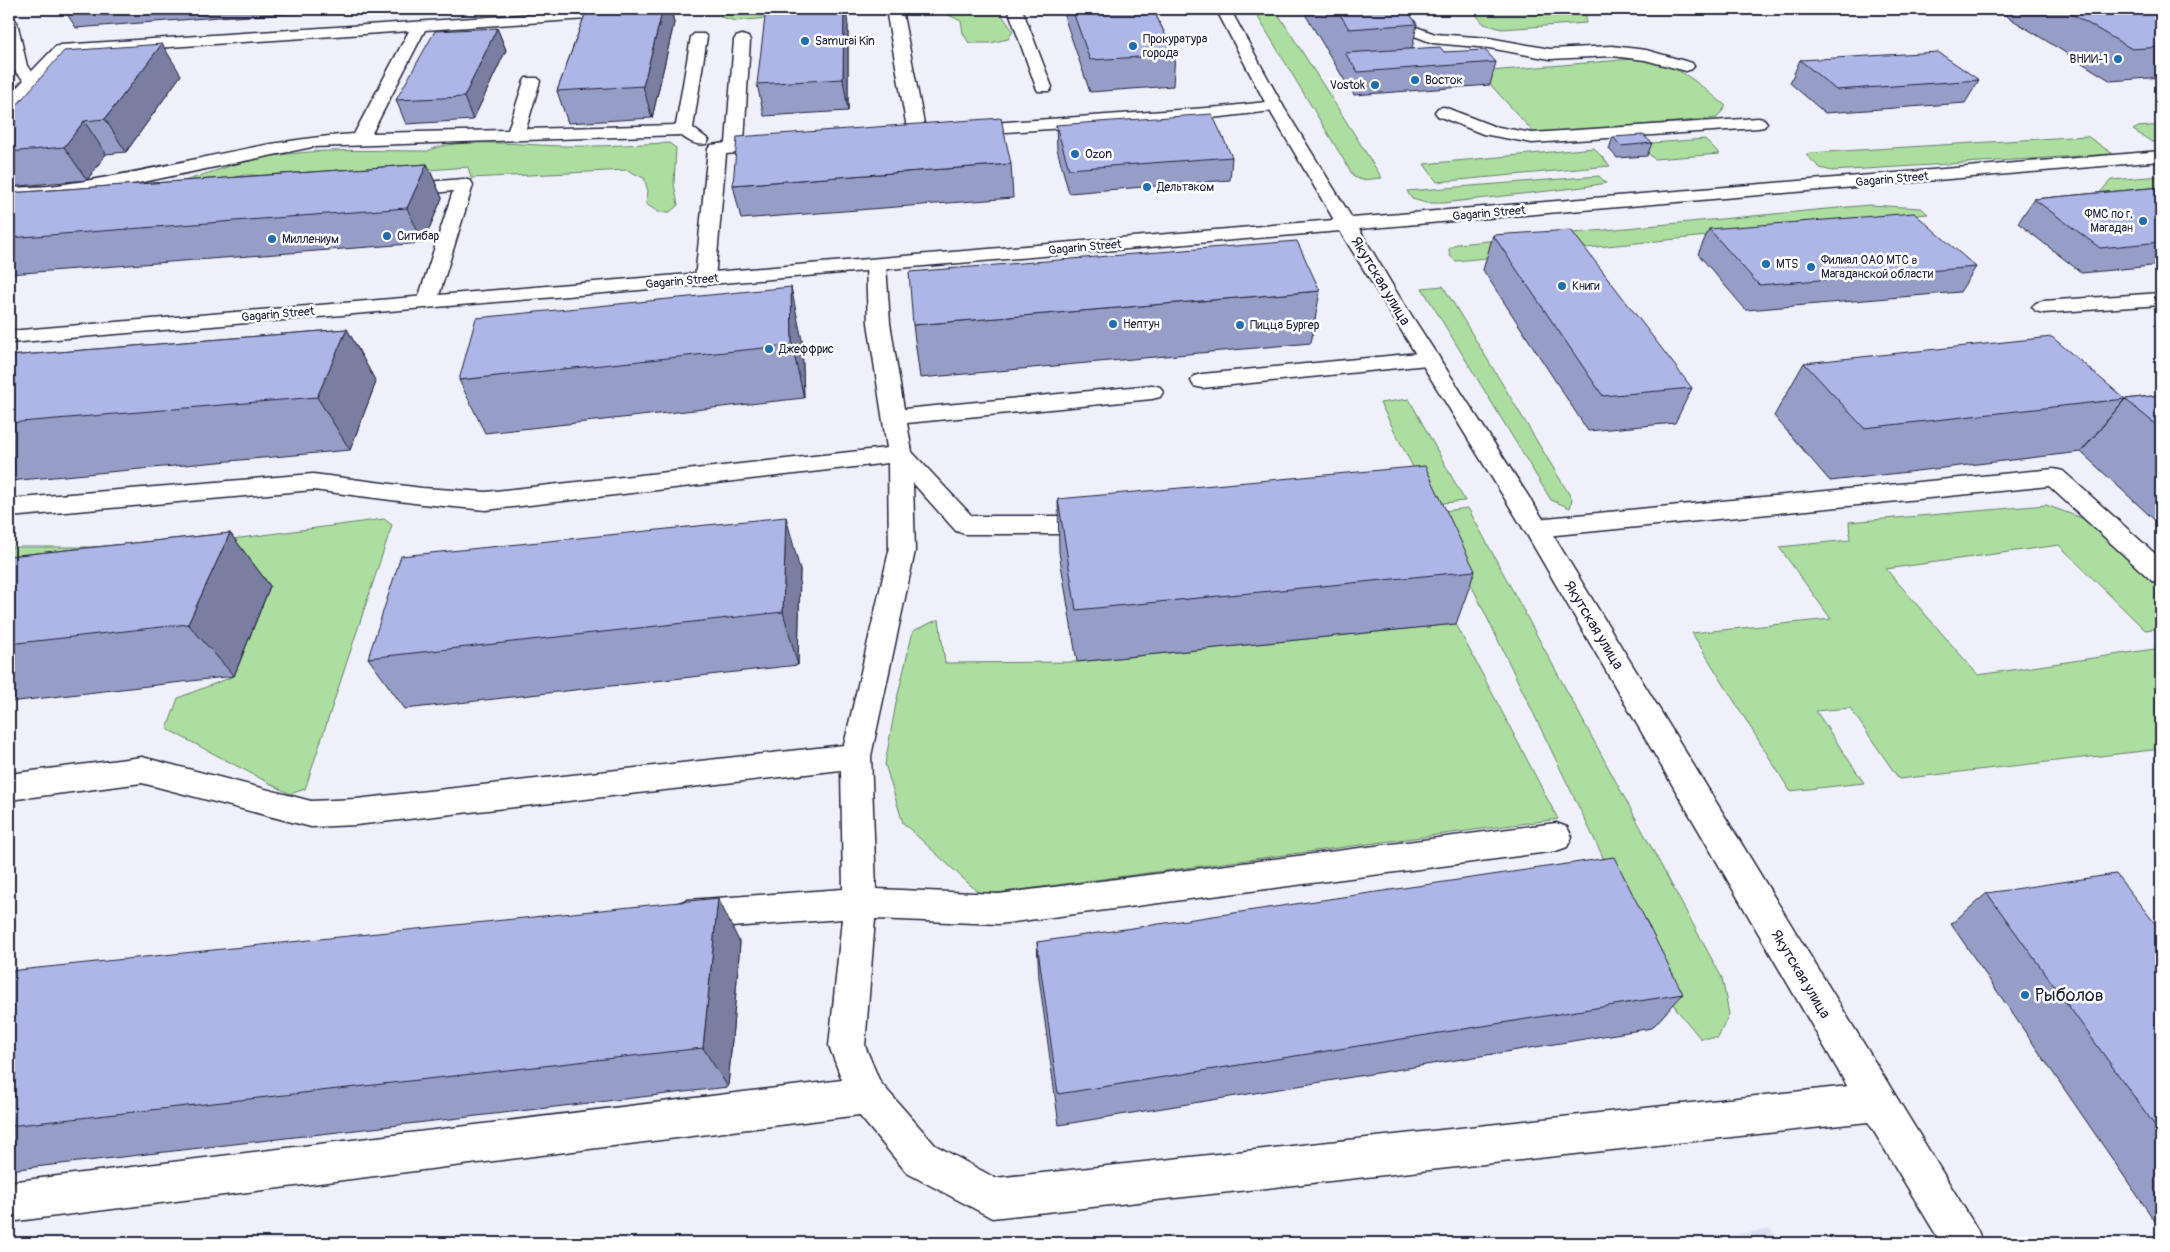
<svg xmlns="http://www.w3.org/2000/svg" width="2170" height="1252" viewBox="0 0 2170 1252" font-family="Pangolin,sans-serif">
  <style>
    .built { fill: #dcdff4 }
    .green { fill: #acde9f; stroke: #67806d }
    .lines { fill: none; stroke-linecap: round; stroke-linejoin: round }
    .lane-casing { stroke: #22223b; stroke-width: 3 }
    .secondary-casing { stroke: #22223b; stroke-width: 3 }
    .lane { fill: #fff; fill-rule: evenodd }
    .secondary { fill: #fff; fill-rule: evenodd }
    .wall { fill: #969dc7; stroke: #22223b }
    .shaded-wall { fill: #7a7fa2; stroke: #22223b }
    .building { fill: #aeb6e7; stroke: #22223b }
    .poi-dot { fill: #1f6fb2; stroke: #fff; stroke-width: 2 }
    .labels { text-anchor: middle; stroke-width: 5; stroke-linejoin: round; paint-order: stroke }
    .far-poi-label { font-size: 12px; fill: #22223b; stroke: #fff; text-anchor: start }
    .far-street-label { font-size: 12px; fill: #22223b; stroke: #fff }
    .street-label { font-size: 15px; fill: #22223b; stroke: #fff }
    .near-poi-label { font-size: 18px; fill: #22223b; stroke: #fff; text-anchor: start }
  </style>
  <rect width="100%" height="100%" fill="#eff0fa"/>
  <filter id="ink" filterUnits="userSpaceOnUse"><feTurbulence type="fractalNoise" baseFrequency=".02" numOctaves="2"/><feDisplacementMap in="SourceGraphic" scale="10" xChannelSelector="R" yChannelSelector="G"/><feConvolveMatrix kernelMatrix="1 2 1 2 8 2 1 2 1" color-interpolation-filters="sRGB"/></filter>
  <g filter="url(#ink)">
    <!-- built -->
    <path class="built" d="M 1771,1229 L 1778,1243 L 1688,1243 Z"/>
    <!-- green -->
    <path class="green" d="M 740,9 L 865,9 L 736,21 L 721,17 L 722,12 Z
      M 928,9 L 994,9 L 1001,14 L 1013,31 L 1008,39 L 990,43 L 969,43 L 963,33 L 961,21 L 940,11 Z
      M 1253,9 L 1275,9 L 1382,178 L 1362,180 L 1354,177 Z
      M 1471,9 L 1581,9 L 1586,14 L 1586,23 L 1502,29 L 1484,24 Z
      M 1633,59 C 1678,62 1692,79 1726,106 L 1717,118 L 1536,135 L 1479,72 Z
      M 2161,125 L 2161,142 L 2152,142 L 2133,130 L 2138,127 Z
      M 2087,136 L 2113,154 L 1832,171 L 1820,168 L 1806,155 L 1810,153 Z
      M 1705,139 L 1720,154 L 1654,159 L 1639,144 Z
      M 669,143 L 676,148 L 674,184 L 678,205 L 670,212 L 658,212 L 646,204 L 648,191 L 644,178 L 627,170 L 471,178 L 468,167 L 336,177 L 243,175 L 199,191 L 174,184 C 199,177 223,167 248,161 C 306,147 369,151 428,151 C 456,136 532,146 565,146 C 600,147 635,144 669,143 Z
      M 1594,148 L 1610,166 L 1437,182 L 1424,164 Z
      M 1599,176 L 1606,183 L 1583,187 L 1443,203 L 1426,203 L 1412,199 L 1407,191 Z
      M 2161,176 L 2161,191 L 2097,196 L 2111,180 Z
      M 1869,205 L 1921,208 L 1928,214 L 1456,261 L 1450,256 L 1449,249 L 1457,244 Z
      M 1443,286 L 1572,499 L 1570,508 L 1551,500 L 1422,288 Z
      M 1409,399 L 1465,501 L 1432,504 L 1380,403 Z
      M 2046,505 L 2090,521 L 2161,589 L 2161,628 L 2145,630 L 2059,545 L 1886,569 L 1978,675 L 2161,648 L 2161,749 L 1899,779 L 1850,708 L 1816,711 L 1864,783 L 1790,791 L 1692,633 L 1831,619 L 1779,547 L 1850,540 L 1849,522 Z
      M 1468,508 L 1722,978 L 1729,1014 L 1718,1038 L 1700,1038 L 1677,1010 L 1436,512 Z
      M 384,519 L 392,525 L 305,789 L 290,794 L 167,729 L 178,698 L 234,676 L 270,586 L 9,615 L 9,547 L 109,547 L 195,544 Z
      M 939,619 L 945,663 L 1077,662 L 1456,624 L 1558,819 L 981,895 L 903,823 L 885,764 L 896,703 L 913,631 Z"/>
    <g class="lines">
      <!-- lane casing -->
      <g class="lane-casing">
        <path id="lane" d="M 612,9 L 683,9 L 681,12 L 676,13 L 425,30 L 372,133 L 508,130 L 524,81 L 526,78 L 538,78 L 540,81 L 526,129 L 676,125 L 691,37 L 694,34 L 704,34 L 707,37 L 693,128 L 709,140 L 706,144 C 696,146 689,141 680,135 L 312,147 L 138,183 L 57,197 L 9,200 L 9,188 C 25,187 42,187 58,185 C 158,172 254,140 354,134 L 409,31 L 66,54 L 15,109 L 9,110 L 9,95 L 24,80 L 11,68 L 9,57 L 9,18 L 14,19 L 17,22 L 27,66 L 32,71 L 55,47 L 61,45 Z
          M 1008,9 L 1022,9 L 1052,87 L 1050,91 L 1038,91 L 1036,87 Z
          M 1385,9 L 1399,9 L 1411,25 L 1435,34 L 1489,38 L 1550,49 L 1612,46 L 1646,50 L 1692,63 L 1694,66 L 1692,69 L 1686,71 L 1645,60 L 1612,56 L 1550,59 L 1489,48 L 1433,43 L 1401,31 Z
          M 895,10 L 900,12 L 903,15 L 926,134 L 923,138 L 917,139 L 911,138 L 908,134 L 887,15 L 890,12 Z
          M 742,35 L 748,37 L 750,40 L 744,142 L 773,140 L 779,141 L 782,145 L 779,149 L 773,150 L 726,154 L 715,279 L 712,283 L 705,285 L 698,283 L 695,279 L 708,149 L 711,145 L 726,143 L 734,40 L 736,37 Z
          M 1275,101 L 1281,102 L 1283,106 L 1281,110 L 1221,117 L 965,135 L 959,134 L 956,130 L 959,126 L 965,125 L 1221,107 Z
          M 1444,107 L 1493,126 L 1532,133 L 1758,118 L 1764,119 L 1767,123 L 1764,127 L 1758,128 L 1532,143 L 1483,134 L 1438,116 L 1435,112 L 1438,108 Z
          M 464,179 L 471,181 L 473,185 L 437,302 L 434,306 L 427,308 L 420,306 L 417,302 L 453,191 L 401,196 L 394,194 L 392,190 L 394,186 L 401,184 Z
          M 876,259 L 883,261 L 886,265 L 890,323 L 904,409 L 1152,385 L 1160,387 L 1163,392 L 1160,397 L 1152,399 L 907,423 L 912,452 L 972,516 L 1075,516 L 1095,514 L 1104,517 L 1108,523 L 1104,529 L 1075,534 L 965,534 L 956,531 L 913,483 L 915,551 L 871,756 L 876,889 L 999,894 L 1556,823 L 1567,827 L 1572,837 L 1567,847 L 1556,851 L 999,924 L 875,919 L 865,1046 L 880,1082 L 935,1145 L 995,1178 L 1877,1083 L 1890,1089 L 1896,1102 L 1890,1115 L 1877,1121 L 992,1218 L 907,1173 L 859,1115 L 9,1222 L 9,1182 L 842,1080 L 829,1046 L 842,919 L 688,930 L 676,926 L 671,915 L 676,904 L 688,900 L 843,889 L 841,770 L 356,825 L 311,827 L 142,783 L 9,800 L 9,774 L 142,757 L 311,801 L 356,799 L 844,745 L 889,551 L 888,463 L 486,510 L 422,504 L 313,490 L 9,517 L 9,499 L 313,474 L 422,488 L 486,492 L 887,448 L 868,323 L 866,265 L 869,261 Z
          M 2161,293 L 2161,305 L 2043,313 L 2036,311 L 2032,307 L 2036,303 L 2043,301 Z
          M 1429,352 L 1437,354 L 1440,359 L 1437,364 L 1202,388 L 1194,386 L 1191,381 L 1194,376 L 1202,374 Z
          M 2054,469 L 2063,471 L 2161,559 L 2161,584 L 2152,581 L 2049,486 L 1536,537 L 1527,534 L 1523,528 L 1527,522 L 1536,519 Z"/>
      </g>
      <!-- secondary casing -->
      <g class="secondary-casing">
        <path id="secondary" d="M 1216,9 L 1230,9 L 1283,106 L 1352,218 L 2161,151 L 2161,161 L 1359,229 L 1397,293 L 1545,522 L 1977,1229 L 1983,1243 L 1941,1243 L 1864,1115 L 1526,533 L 1340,231 L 9,343 L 9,331 L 1334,220 L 1267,106 Z"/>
      </g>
      <!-- lane -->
      <use href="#lane" class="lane"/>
      <!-- secondary -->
      <use href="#secondary" class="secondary"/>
    </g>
    <!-- wall -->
    <path class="wall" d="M 64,9 L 366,9 L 234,17 L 233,16 L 232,16 L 76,28 Z
      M 587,9 L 671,9 L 674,23 L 652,118 L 568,123 L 557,91 Z
      M 1065,9 L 1153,9 L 1175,55 L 1173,86 L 1090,92 L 1065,19 Z
      M 1302,9 L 1406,9 L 1417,24 L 1412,49 L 1444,52 L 1496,62 L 1490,85 L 1354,95 L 1342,76 Z
      M 1995,9 L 2149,9 L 2151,10 L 2161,9 L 2161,77 L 2111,81 Z
      M 848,26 L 848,111 L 764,116 L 757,84 Z
      M 497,28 L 506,50 L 473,120 L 406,124 L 396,100 Z
      M 1800,60 L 1979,80 L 1965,103 L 1825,113 L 1790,83 Z
      M 181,75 L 126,152 L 106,154 L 87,180 L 9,187 L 9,114 Z
      M 1056,125 L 1232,157 L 1230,180 L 1069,193 L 1057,149 Z
      M 1613,137 L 1652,143 L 1647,156 L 1617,158 L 1609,149 Z
      M 427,164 L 442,198 L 423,243 L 9,274 L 9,193 Z
      M 1011,164 L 1013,198 L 741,219 L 733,185 Z
      M 2161,187 L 2161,265 L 2082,273 L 2018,223 L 2034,199 Z
      M 1709,229 L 1976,267 L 1960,292 L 1746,310 L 1698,254 Z
      M 1493,235 L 1692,388 L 1675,423 L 1588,431 L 1483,270 Z
      M 1320,291 L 1311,343 L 920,378 L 913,325 Z
      M 347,329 L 376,382 L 350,450 L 9,481 L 9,356 Z
      M 802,340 L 804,398 L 485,433 L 459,380 Z
      M 1804,363 L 2125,399 L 2081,452 L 1830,481 L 1774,416 Z
      M 2161,395 L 2161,526 L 2081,452 L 2125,399 Z
      M 1058,499 L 1475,571 L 1456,624 L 1077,662 L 1059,552 Z
      M 230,533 L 270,586 L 234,676 L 9,702 L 9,556 Z
      M 800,570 L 798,665 L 405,709 L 368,658 Z
      M 1987,893 L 2161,931 L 2161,1230 L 1951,924 Z
      M 1037,942 L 1683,994 L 1652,1028 L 1059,1125 L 1039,978 Z
      M 740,943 L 728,1087 L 9,1170 L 9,971 Z"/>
    <!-- shaded-wall -->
    <path class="shaded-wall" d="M 663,9 L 671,9 L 674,23 L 652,118 L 643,86 Z
      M 844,9 L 846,9 L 848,26 L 848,111 L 843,79 Z
      M 497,28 L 506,50 L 473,120 L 464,97 Z
      M 162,44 L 181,75 L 126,152 L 105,119 Z
      M 84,121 L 106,154 L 87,180 L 64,147 Z
      M 427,164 L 442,198 L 423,243 L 407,208 Z
      M 791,287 L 802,340 L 804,398 L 792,345 Z
      M 347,329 L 376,382 L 350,450 L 317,397 Z
      M 786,517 L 800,570 L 798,665 L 783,612 Z
      M 230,533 L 270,586 L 234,676 L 188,624 Z
      M 718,898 L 740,943 L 728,1087 L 703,1048 Z"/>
    <!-- building -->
    <path class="building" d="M 587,9 L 663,9 L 643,86 L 557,91 Z
      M 766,9 L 844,9 L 843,79 L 757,84 Z
      M 1072,9 L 1153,9 L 1175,55 L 1090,60 Z
      M 1337,9 L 1406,9 L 1417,24 L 1349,29 Z
      M 2063,9 L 2149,9 L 2151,10 L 2161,9 L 2161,47 L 2132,49 Z
      M 497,28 L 464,97 L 396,100 L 435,31 Z
      M 162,44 L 105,119 L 84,121 L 64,147 L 9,152 L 9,114 L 64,51 Z
      M 1440,47 L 1444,52 L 1485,50 L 1496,62 L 1358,72 L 1345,53 Z
      M 1938,52 L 1979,80 L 1836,90 L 1800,60 Z
      M 1212,114 L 1232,157 L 1069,169 L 1056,125 Z
      M 1001,118 L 1011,164 L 733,185 L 737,137 Z
      M 1643,135 L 1652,143 L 1621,146 L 1613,137 Z
      M 427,164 L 407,208 L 9,238 L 9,193 Z
      M 2161,187 L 2161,242 L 2100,248 L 2034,199 Z
      M 1914,213 L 1976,267 L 1759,285 L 1709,229 Z
      M 1571,230 L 1692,388 L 1603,396 L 1493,235 Z
      M 1297,241 L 1320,291 L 913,325 L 909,272 Z
      M 791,287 L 792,345 L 459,380 L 476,318 Z
      M 347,329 L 317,397 L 9,423 L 9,356 Z
      M 2052,337 L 2125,399 L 1864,428 L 1804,363 Z
      M 2161,395 L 2161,429 L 2125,399 Z
      M 1425,466 L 1475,571 L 1076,610 L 1058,499 Z
      M 786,517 L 783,612 L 368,658 L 401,556 Z
      M 230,533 L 188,624 L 9,644 L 9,556 Z
      M 1614,857 L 1683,994 L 1058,1094 L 1037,942 Z
      M 2116,874 L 2161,931 L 2161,1134 L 1987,893 Z
      M 718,898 L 703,1048 L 9,1126 L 9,971 Z"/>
  </g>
  <!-- markers -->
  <g class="poi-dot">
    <circle cx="805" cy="41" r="5"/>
    <circle cx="1133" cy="46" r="5"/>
    <circle cx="2118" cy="59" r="5"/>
    <circle cx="1415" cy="80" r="5"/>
    <circle cx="1375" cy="85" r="5"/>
    <circle cx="1075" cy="154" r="5"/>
    <circle cx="1147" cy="187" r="5"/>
    <circle cx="2143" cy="221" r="5"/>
    <circle cx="387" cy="236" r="5"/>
    <circle cx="272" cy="239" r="5"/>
    <circle cx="1766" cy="264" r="5"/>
    <circle cx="1811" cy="267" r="5"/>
    <circle cx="1562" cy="286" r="5"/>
    <circle cx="1113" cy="324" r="5"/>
    <circle cx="1240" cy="325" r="5"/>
    <circle cx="769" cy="349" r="5"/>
    <circle cx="2025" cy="995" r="5"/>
  </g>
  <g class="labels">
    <!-- far-poi labels -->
    <g class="far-poi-label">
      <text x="1143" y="43">Прокуратура<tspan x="1143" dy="14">города</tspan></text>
      <text x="815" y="45">Samurai Kin</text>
      <text x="2108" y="63" text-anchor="end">ВНИИ-1</text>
      <text x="1425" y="84">Восток</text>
      <text x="1365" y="89" text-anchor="end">Vostok</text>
      <text x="1085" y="158">Ozon</text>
      <text x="1157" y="191">Дельтаком</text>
      <text x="2133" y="218" text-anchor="end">ФМС по г.<tspan x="2133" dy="14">Магадан</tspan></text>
      <text x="397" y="240">Ситибар</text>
      <text x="282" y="243">Миллениум</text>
      <text x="1821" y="264">Филиал ОАО МТС в<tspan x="1821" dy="14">Магаданской области</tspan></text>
      <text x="1776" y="268">MTS</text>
      <text x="1572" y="290">Книги</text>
      <text x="1123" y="328">Нептун</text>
      <text x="1250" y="329">Пицца Бургер</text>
      <text x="779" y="353">Джеффрис</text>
    </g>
    <!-- far-street labels -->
    <g class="far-street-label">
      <text transform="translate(1892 179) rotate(-5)" y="4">Gagarin Street</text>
      <text transform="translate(1489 213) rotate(-5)" y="4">Gagarin Street</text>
      <text transform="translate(1085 247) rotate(-5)" y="4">Gagarin Street</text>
      <text transform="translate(682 281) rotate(-5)" y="4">Gagarin Street</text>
      <text transform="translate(278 314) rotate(-5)" y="4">Gagarin Street</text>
    </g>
    <!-- street labels -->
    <g class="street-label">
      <text transform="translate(1381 281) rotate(59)" y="5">Якутская улица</text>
      <text transform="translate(1594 625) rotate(59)" y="5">Якутская улица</text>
      <text transform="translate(1801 974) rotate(59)" y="5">Якутская улица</text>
    </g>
    <!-- near-poi labels -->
    <g class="near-poi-label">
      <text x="2035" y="1001">Рыболов</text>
    </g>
  </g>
  <!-- margin -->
  <rect width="2170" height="1252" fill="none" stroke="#fff" stroke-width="30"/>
  <rect x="15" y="15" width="2140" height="1222" fill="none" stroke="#22223b" stroke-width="2" filter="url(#ink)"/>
</svg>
